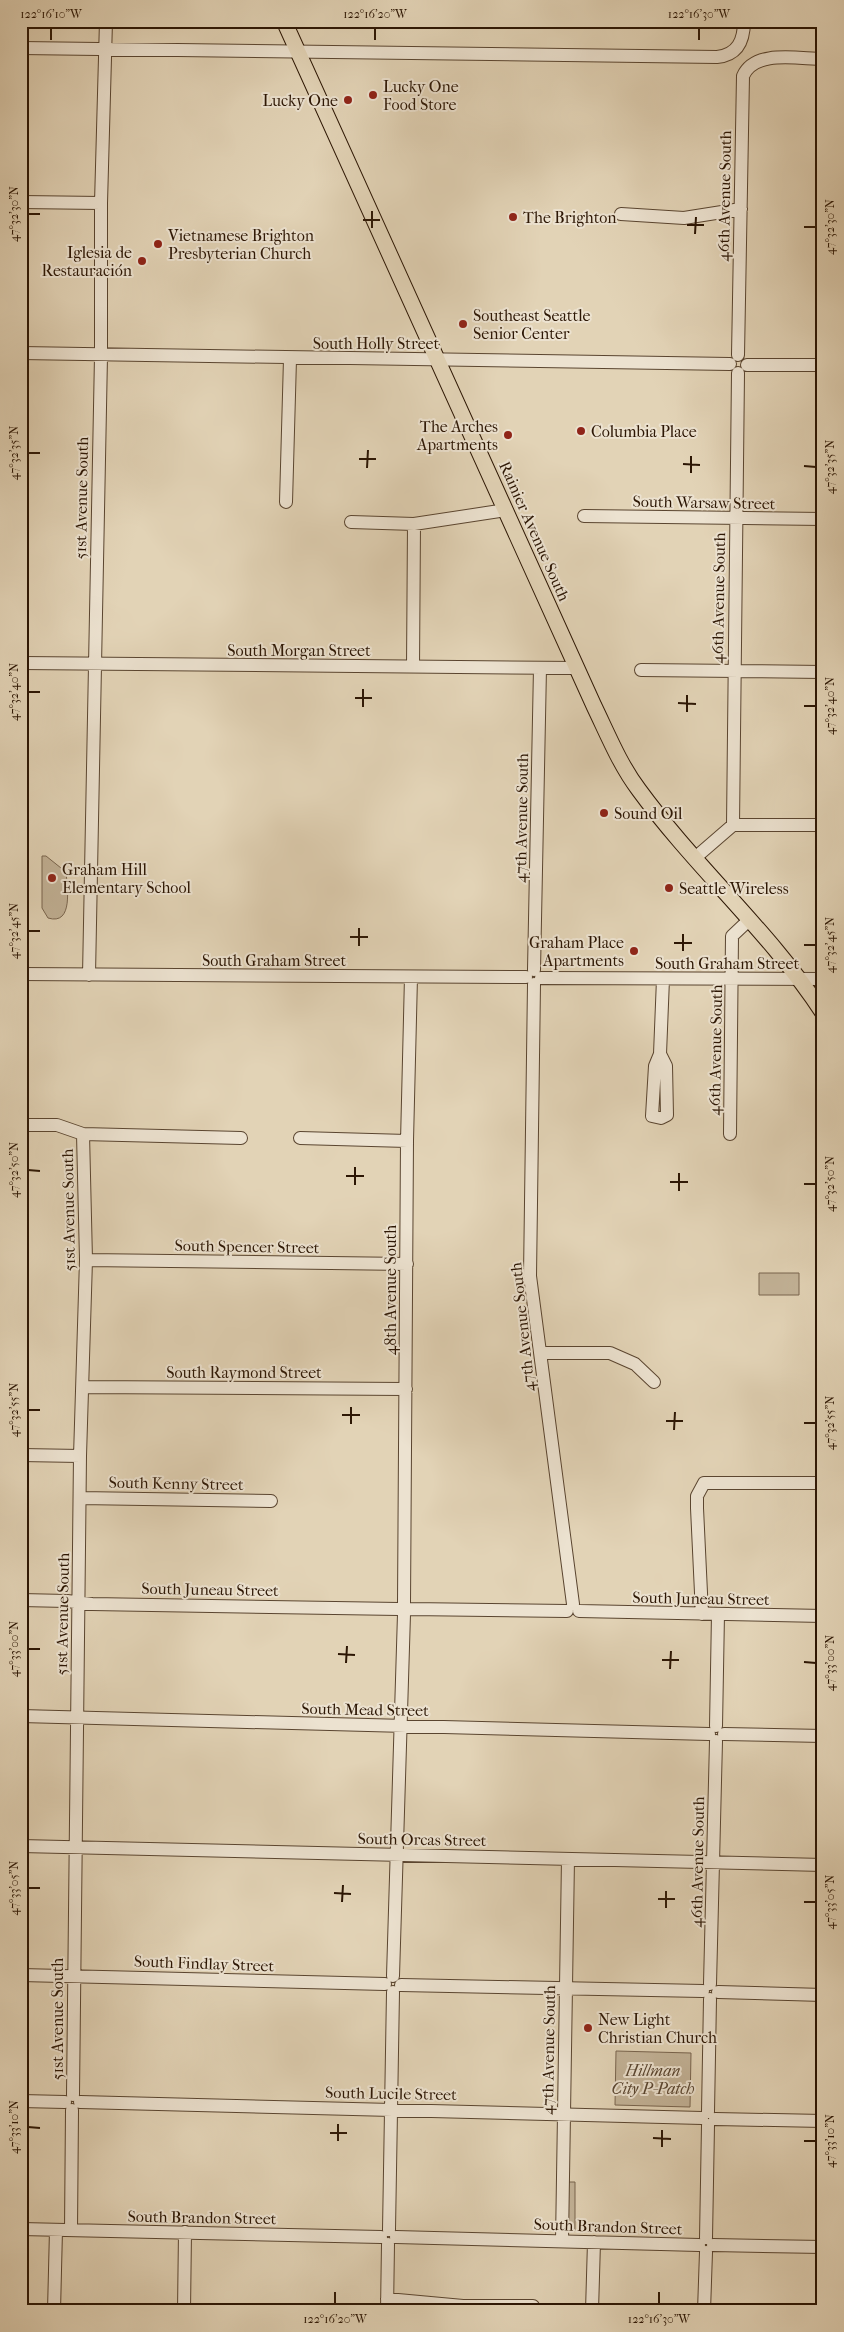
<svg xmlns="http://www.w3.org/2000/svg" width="844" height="2332" viewBox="0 0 844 2332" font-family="'IM FELL French Canon',serif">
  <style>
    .green { fill: #c3b398; stroke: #78644e }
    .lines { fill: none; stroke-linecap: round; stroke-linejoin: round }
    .minor-casing { stroke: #5a4530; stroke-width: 14 }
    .major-casing { stroke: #2c1604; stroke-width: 17 }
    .minor { stroke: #ece2d0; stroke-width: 12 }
    .major { stroke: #e2d3b6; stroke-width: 15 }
    .ticks { fill: none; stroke: #2c1604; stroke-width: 2 }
    .poi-dot { fill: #8f2418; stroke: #ece2d0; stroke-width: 2 }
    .labels { text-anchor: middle; stroke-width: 4; stroke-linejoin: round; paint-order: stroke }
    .poi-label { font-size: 16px; fill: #2c1604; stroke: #ece2d0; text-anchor: start }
    .street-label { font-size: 16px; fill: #2c1604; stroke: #ece2d0 }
    .park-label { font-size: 16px; font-style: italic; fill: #594530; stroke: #ece2d0 }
    .neatline { fill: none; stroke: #2c1604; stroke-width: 2 }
    .ticks-label { font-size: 12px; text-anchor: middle; fill: #2c1604 }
  </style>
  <rect width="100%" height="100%" fill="#e2d3b6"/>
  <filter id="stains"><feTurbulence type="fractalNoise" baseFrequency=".004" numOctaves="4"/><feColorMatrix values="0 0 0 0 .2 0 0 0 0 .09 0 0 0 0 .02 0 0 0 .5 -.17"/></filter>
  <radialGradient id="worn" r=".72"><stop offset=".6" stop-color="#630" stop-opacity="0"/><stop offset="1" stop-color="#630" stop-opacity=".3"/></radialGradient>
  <!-- green -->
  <path class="green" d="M 42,856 L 46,856 L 66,872 C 67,886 74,926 48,918 L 42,908 Z
    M 759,1273 L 799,1273 L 799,1295 L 759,1295 Z
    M 616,2051 L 691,2053 L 690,2107 L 615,2105 Z
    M 567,2182 L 575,2182 L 575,2231 L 566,2231 Z"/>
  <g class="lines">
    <!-- minor casing -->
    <g class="minor-casing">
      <path id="minor" d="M 21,48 L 717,57 C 738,55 744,40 744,21
        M 21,202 L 101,203
        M 621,214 L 684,218 L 741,209
        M 21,353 L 730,364
        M 738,355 L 743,76 C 755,49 799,59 823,59
        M 747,365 L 823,365
        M 286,502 L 290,359
        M 584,516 L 823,519
        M 351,522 L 414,524 L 506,510
        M 21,663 L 577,668
        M 413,667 L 414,524
        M 641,670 L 823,672
        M 733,825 L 738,373
        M 696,857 L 733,825 L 823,825
        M 534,970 L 540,668
        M 21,974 L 526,977
        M 89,975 L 101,356 L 101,203 L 106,21
        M 541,978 L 823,979
        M 534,984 L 530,1276 L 573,1604
        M 660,1054 L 655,1066 L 652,1116 L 661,1118 L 667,1115 L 666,1066 L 660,1054 L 663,979
        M 21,1125 L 57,1125 L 83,1134 L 241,1138
        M 730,1134 L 732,936 L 750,919
        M 300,1138 L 407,1141
        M 86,1260 L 407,1264
        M 540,1353 L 610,1353 L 635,1364 L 654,1382
        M 82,1387 L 406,1389
        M 21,1455 L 80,1456
        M 80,1498 L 271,1501
        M 21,1600 L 67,1601 L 92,1604 L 399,1609
        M 404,1603 L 407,1141 L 411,977
        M 409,1609 L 567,1611
        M 579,1611 L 823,1616
        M 702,1614 L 697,1508 L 697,1496 L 704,1483 L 823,1483
        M 21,1716 L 709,1734
        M 716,1726 L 718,1614
        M 724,1734 L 823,1736
        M 21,1846 L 823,1865
        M 21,1975 L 385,1984
        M 393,1976 L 404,1614
        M 710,1984 L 716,1741
        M 401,1985 L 703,1991
        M 718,1992 L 823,1995
        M 73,2095 L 80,1456 L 86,1260 L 83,1134
        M 21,2101 L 65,2102
        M 80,2102 L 702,2118
        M 708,2112 L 710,1999
        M 715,2119 L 823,2121
        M 21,2229 L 381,2237
        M 71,2230 L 72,2110
        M 389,2230 L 393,1992
        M 396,2237 L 699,2245
        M 706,2238 L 708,2125
        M 562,2241 L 568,1859
        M 713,2245 L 823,2247
        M 387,2299 L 463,2306 L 533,2306
        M 54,2311 L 56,2230
        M 184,2311 L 185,2232
        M 387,2311 L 388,2244
        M 592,2311 L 594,2242
        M 704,2311 L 706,2252"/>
    </g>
    <!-- major casing -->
    <g class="major-casing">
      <path id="major" d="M 284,21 L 594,706 C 608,735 620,765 639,790 C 696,868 770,932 823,1013"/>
    </g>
    <!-- minor -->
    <use href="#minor" class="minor"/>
    <!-- major -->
    <use href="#major" class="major"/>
  </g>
  <!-- ticks -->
  <path class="ticks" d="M 51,40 L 51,28M 375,40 L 375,28M 699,40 L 699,28M 28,214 L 40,214M 363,220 L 380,220M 687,225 L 704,225M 804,227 L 816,227M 372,228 L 372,211M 695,234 L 696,217M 28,453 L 40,453M 359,459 L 376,459M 683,464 L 700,465M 804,466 L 816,467M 367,468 L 368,450M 691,473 L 691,456M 28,692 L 40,692M 355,698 L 372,698M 678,703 L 696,704M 804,706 L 816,706M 363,707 L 363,689M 687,712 L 687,695M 28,931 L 40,931M 350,937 L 368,937M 674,943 L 692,943M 804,945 L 816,945M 359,946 L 359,928M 683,951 L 683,934M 28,1170 L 40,1171M 346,1176 L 364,1176M 670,1182 L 688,1182M 804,1184 L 816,1184M 355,1185 L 355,1167M 679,1191 L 679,1173M 28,1410 L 40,1410M 342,1415 L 360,1415M 666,1421 L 683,1421M 804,1423 L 816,1423M 351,1424 L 351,1407M 674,1430 L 675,1412M 28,1649 L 40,1649M 338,1654 L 355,1655M 662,1660 L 679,1660M 804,1662 L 816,1663M 346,1663 L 347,1646M 670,1669 L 671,1651M 28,1888 L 40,1888M 334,1893 L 351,1894M 658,1899 L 675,1899M 342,1902 L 343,1885M 804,1902 L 816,1902M 666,1908 L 666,1891M 28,2127 L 40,2128M 330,2133 L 347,2133M 653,2138 L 671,2139M 338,2141 L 338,2124M 804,2141 L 816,2141M 662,2147 L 662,2130M 335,2304 L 335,2292M 659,2304 L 659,2292"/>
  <!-- markers -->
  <g class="poi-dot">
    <circle cx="373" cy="95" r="5"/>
    <circle cx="348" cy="100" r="5"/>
    <circle cx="513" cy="217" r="5"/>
    <circle cx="158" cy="244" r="5"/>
    <circle cx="142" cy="261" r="5"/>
    <circle cx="463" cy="324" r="5"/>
    <circle cx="581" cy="431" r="5"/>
    <circle cx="508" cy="435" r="5"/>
    <circle cx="604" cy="813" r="5"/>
    <circle cx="52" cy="878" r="5"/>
    <circle cx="669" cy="888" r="5"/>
    <circle cx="634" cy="951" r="5"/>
    <circle cx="588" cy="2028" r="5"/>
  </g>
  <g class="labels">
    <!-- poi labels -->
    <g class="poi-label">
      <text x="383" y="92">Lucky One<tspan x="383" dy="18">Food Store</tspan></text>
      <text x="338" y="106" text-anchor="end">Lucky One</text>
      <text x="523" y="223">The Brighton</text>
      <text x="168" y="241">Vietnamese Brighton<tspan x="168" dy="18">Presbyterian Church</tspan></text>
      <text x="132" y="258" text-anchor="end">Iglesia de<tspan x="132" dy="18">Restauración</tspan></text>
      <text x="473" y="321">Southeast Seattle<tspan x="473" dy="18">Senior Center</tspan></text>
      <text x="498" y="432" text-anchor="end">The Arches<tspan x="498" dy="18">Apartments</tspan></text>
      <text x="591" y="437">Columbia Place</text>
      <text x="614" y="819">Sound Oil</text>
      <text x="62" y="875">Graham Hill<tspan x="62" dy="18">Elementary School</tspan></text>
      <text x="679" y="894">Seattle Wireless</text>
      <text x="624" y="948" text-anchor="end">Graham Place<tspan x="624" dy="18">Apartments</tspan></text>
      <text x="598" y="2025">New Light<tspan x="598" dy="18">Christian Church</tspan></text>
    </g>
    <!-- street labels -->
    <g class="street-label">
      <text transform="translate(724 196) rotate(-89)" y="6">46th Avenue South</text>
      <text x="376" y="349">South Holly Street</text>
      <text transform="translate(81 498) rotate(-89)" y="6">51st Avenue South</text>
      <text transform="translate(704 502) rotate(1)" y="6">South Warsaw Street</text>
      <text transform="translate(535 531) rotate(66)" y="6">Rainier Avenue South</text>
      <text transform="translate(718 598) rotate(-89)" y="6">46th Avenue South</text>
      <text x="299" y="656">South Morgan Street</text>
      <text transform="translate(521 818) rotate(-89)" y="6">47th Avenue South</text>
      <text x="274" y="966">South Graham Street</text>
      <text x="727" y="969">South Graham Street</text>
      <text transform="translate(715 1050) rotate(-89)" y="6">46th Avenue South</text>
      <text transform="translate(68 1210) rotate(-91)" y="6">51st Avenue South</text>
      <text transform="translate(247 1246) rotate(1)" y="6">South Spencer Street</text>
      <text transform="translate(390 1290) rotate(-90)" y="6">48th Avenue South</text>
      <text transform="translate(522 1327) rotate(-96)" y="6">47th Avenue South</text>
      <text x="244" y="1378">South Raymond Street</text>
      <text transform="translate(176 1483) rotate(1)" y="6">South Kenny Street</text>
      <text transform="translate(210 1589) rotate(1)" y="6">South Juneau Street</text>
      <text transform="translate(701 1598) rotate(1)" y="6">South Juneau Street</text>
      <text transform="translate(62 1614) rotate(-89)" y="6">51st Avenue South</text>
      <text transform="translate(365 1709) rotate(1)" y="6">South Mead Street</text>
      <text transform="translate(422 1839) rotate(1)" y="6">South Orcas Street</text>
      <text transform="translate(697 1862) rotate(-89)" y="6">46th Avenue South</text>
      <text transform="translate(204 1963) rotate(2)" y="6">South Findlay Street</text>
      <text transform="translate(57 2019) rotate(-90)" y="6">51st Avenue South</text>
      <text transform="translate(548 2050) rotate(-89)" y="6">47th Avenue South</text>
      <text transform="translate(391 2093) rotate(1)" y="6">South Lucile Street</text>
      <text transform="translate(202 2217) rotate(1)" y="6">South Brandon Street</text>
      <text transform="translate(608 2226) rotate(2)" y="6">South Brandon Street</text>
    </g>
    <!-- park labels -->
    <g class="park-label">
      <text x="653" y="2076">Hillman<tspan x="653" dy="18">City P-Patch</tspan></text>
    </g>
  </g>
  <!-- margin -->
  <rect width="844" height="2332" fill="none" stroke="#e2d3b6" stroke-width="55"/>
  <rect x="28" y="28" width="788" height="2276" class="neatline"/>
  <g class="ticks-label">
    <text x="51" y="18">122°16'10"W</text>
    <text x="375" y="18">122°16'20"W</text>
    <text x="699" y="18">122°16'30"W</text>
    <text transform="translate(14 214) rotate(-90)" y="4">47°32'30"N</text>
    <text transform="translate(830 227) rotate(-90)" y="4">47°32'30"N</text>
    <text transform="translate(14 453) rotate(-90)" y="4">47°32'35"N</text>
    <text transform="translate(830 467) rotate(-90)" y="4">47°32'35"N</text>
    <text transform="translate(14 692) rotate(-90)" y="4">47°32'40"N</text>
    <text transform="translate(830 706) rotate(-90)" y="4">47°32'40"N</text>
    <text transform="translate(14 931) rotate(-90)" y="4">47°32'45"N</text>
    <text transform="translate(830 945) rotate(-90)" y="4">47°32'45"N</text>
    <text transform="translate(14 1170) rotate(-90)" y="4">47°32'50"N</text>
    <text transform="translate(830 1184) rotate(-90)" y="4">47°32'50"N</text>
    <text transform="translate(14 1410) rotate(-90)" y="4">47°32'55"N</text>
    <text transform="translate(830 1423) rotate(-90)" y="4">47°32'55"N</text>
    <text transform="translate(14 1649) rotate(-90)" y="4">47°33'00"N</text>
    <text transform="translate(830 1663) rotate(-90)" y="4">47°33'00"N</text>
    <text transform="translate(14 1888) rotate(-90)" y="4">47°33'05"N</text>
    <text transform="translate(830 1902) rotate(-90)" y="4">47°33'05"N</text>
    <text transform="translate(14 2127) rotate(-90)" y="4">47°33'10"N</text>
    <text transform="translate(830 2141) rotate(-90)" y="4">47°33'10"N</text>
    <text x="335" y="2323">122°16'20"W</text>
    <text x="659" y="2323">122°16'30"W</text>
  </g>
  <rect width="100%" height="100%" filter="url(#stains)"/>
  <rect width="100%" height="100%" fill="url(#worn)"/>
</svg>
